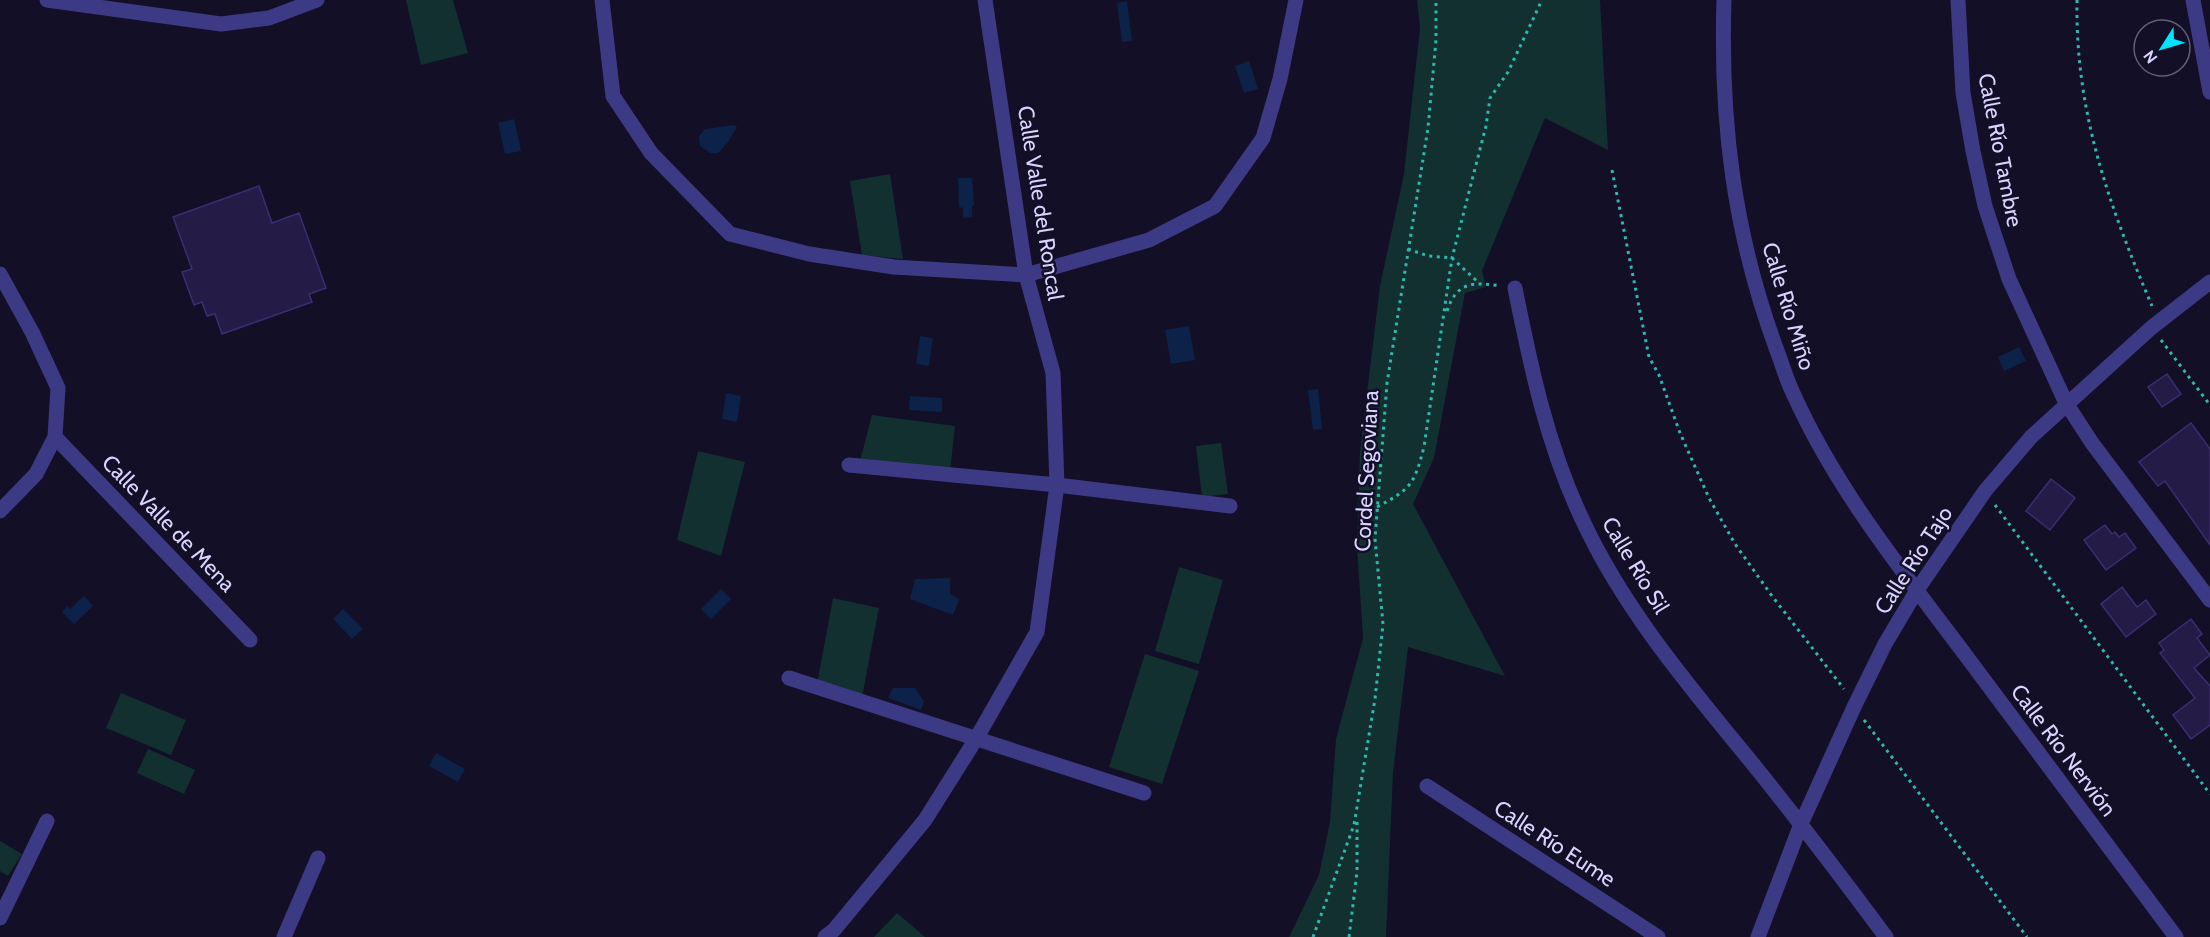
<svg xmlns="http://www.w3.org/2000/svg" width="2210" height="937" viewBox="0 0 2210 937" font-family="Cabin,sans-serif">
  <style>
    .green { fill: #12302f }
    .water { fill: #0c2248 }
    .building { fill: #241b47; stroke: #3b2d73; stroke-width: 1.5 }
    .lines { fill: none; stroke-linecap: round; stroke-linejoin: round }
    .path { stroke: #2fb8b0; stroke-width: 3; stroke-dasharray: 3 4.5; stroke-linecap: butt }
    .street { stroke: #3d3a85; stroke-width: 15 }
    .labels { text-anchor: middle; stroke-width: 5; stroke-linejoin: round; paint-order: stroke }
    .street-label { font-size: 22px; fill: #d9d4ff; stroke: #130f26 }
  </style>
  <rect width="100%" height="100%" fill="#130f26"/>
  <!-- green -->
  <path class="green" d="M 406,0 L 453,0 L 468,53 L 421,65 Z
    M 1417,0 L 1600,0 L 1608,150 L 1545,118 L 1482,271 L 1486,287 L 1465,293 L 1434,458 L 1413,504 L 1505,676 L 1408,647 L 1393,772 L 1386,937 L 1289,937 L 1319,875 L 1330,822 L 1336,739 L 1363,638 L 1357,546 L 1360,451 L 1380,286 L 1404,174 L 1420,28 Z
    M 890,174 L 903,259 L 862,255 L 850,181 Z
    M 872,415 L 955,426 L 950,471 L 860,461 Z
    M 1221,443 L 1228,494 L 1202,497 L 1196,446 Z
    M 698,451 L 745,462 L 721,556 L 677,540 Z
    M 1179,567 L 1223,580 L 1199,664 L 1155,651 Z
    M 833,598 L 879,608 L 862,697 L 817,684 Z
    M 1145,654 L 1199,671 L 1162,784 L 1109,767 Z
    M 121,693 L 186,720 L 171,755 L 106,728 Z
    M 148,749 L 195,770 L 184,794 L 137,773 Z
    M 0,841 L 22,854 L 8,876 L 0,871 Z
    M 897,913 L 925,937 L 874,937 Z"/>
  <!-- water -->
  <path class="water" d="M 1127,1 L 1132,41 L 1122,42 L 1117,3 Z
    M 1249,61 L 1258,89 L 1244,93 L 1235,66 Z
    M 514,119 L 521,151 L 505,154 L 498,123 Z
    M 734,125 L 737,127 L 728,142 L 718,153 L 710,153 L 700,146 L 699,136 L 705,129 Z
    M 958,178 L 972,178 L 974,206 L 972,206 L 972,217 L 963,218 L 963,208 L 959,207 Z
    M 1189,326 L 1195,360 L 1171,364 L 1165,330 Z
    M 920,336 L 933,338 L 929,366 L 916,364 Z
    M 2019,347 L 2026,361 L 2004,371 L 1998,357 Z
    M 1318,389 L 1322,429 L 1313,430 L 1308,390 Z
    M 726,393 L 741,396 L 737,422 L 722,419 Z
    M 910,396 L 942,398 L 942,412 L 909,410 Z
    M 950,578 L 950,593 L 959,600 L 953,615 L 910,599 L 915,579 Z
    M 721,589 L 731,599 L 711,619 L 701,609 Z
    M 84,596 L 93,606 L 74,624 L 62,612 L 67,606 L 70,609 Z
    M 343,609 L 363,629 L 352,639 L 333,619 Z
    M 893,688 L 915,688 L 924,701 L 921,710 L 888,698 Z
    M 436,753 L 465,769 L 458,782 L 429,766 Z"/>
  <!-- building -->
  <path class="building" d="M 259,186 L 272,223 L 299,213 L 326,288 L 309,294 L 312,302 L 222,334 L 215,314 L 207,316 L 202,302 L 194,305 L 182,272 L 192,269 L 173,217 Z
    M 2167,374 L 2181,394 L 2162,407 L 2148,387 Z
    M 2191,423 L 2210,449 L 2210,545 L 2165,481 L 2158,486 L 2139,462 Z
    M 2051,479 L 2075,498 L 2050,530 L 2026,511 Z
    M 2105,525 L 2112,534 L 2115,532 L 2119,537 L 2125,533 L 2136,548 L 2106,570 L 2084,540 Z
    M 2122,587 L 2137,607 L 2146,600 L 2156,614 L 2126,637 L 2101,604 Z
    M 2191,619 L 2202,634 L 2197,638 L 2210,655 L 2194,668 L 2210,686 L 2210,725 L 2191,739 L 2173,715 L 2195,698 L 2160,653 L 2164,650 L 2159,643 Z"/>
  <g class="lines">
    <!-- path -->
    <path class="path" d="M 2077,0 C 2075,112 2109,205 2152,306
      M 1612,170 L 1649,357 L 1659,375 L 1680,433 L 1709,498 L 1735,544 L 1772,596 L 1844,689
      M 1408,249 L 1428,256 L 1452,258 L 1479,283
      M 1447,311 C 1457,281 1474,282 1501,286
      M 2161,340 L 2210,405
      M 1995,505 L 2210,794
      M 1377,507 C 1411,489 1414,485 1424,447 L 1452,258 L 1486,126 L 1490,98 L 1508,72 L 1542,0
      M 1864,720 L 2027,937
      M 1313,937 L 1354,825 L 1375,699 L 1383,624 L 1375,539 L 1387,383 L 1428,128 L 1436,40 L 1436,0
      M 1349,937 L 1357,872 L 1357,820"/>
    <!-- street -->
    <path class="street" d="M 47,0 L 221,24 L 269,18 L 317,0
      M 602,0 L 613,96 L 651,153 L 730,234 L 809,254 L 894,267 L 1026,275 L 1149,240 L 1215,206 L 1263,138 L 1280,79 L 1296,0
      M 1724,0 C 1720,122 1734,233 1776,348 C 1782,363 1786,379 1793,393 C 1835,487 1900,568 1961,649 C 2032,745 2104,841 2176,937
      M 1958,0 L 1963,93 L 1973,151 L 1985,206 L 2009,279 L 2066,403 L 2092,443 L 2210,600
      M 2193,0 L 2210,92
      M 0,274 L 32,332 L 58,388 L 55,437 L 36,474 L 0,511
      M 1515,288 C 1531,368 1547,445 1582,519 C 1624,610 1690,687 1753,764 C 1799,821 1843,879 1886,937
      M 55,437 L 250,640
      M 849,465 L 1057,485 L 1230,506
      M 789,678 L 1144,793
      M 1427,786 L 1658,937
      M 0,918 L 47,821
      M 284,937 L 318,858
      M 825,937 L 834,930 L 925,820 L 976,739 L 1037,632 L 1057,485 L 1053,373 L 1026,275 L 985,0
      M 1758,937 L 1801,824 L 1854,707 L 1885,644 L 1917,590 L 1985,491 L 2031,437 L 2151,328 L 2210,282"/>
  </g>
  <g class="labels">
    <!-- street labels -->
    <g class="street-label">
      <text transform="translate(2001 150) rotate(79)" y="8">Calle Río Tambre</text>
      <text transform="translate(1041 203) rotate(81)" y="8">Calle Valle del Roncal</text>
      <text transform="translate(1789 306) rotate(73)" y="8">Calle Río Miño</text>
      <text transform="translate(1366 471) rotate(-87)" y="8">Cordel Segoviana</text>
      <text transform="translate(169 523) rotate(46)" y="8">Calle Valle de Mena</text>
      <text transform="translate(1913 560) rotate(-57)" y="8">Calle Río Tajo</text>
      <text transform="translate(1636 565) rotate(59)" y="8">Calle Río Sil</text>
      <text transform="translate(2064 750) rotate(53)" y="8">Calle Río Nervión</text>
      <text transform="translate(1555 843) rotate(33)" y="8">Calle Río Eume</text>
    </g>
  </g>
  <!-- north arrow -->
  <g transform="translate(2162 48) rotate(233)"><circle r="28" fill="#130f26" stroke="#625e7d" stroke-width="1.5"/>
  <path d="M0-4.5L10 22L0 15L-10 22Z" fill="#00e5ff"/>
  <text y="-9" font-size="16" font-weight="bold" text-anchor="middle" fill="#d9d4ff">N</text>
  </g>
</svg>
